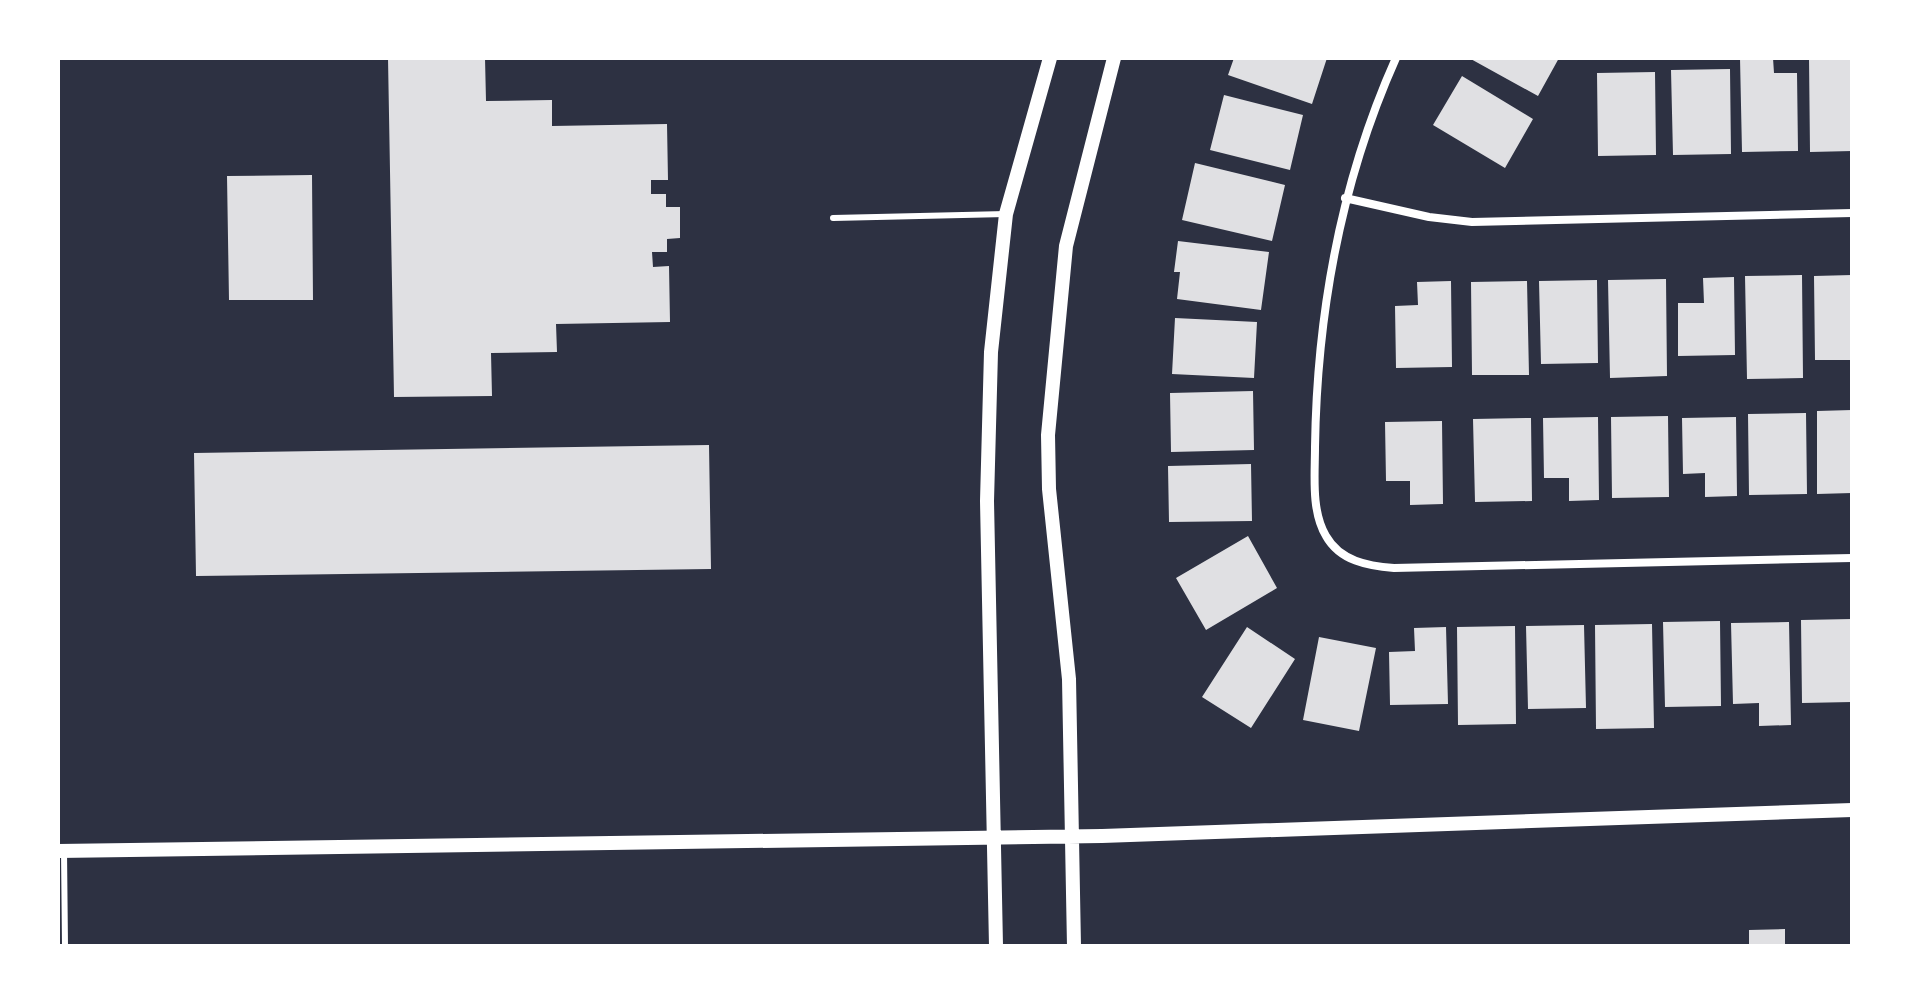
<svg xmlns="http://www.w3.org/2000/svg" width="1910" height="1004" viewBox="0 0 1910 1004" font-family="'PT Sans Narrow',sans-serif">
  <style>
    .building { fill: #e0e0e3 }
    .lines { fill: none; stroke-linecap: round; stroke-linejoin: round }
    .service { stroke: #fff; stroke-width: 6 }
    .minor { stroke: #fff; stroke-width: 8 }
    .tertiary { stroke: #fff; stroke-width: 14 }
  </style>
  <rect width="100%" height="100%" fill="#2d3142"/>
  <!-- building -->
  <path class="building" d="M 388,58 L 485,58 L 486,101 L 552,100 L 552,126 L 667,124 L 668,180 L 651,180 L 651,194 L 666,194 L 666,207 L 680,207 L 680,238 L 667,239 L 667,252 L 652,252 L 653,267 L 669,266 L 670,322 L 556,324 L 557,352 L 491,353 L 492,396 L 394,397 Z
    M 1234,58 L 1327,58 L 1312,104 L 1228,75 Z
    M 1469,58 L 1559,58 L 1538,96 Z
    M 1740,58 L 1773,58 L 1774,73 L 1797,73 L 1798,151 L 1742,152 Z
    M 1809,58 L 1852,58 L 1852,151 L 1810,152 Z
    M 1730,69 L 1731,154 L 1673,155 L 1671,70 Z
    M 1655,72 L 1656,155 L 1598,156 L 1597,73 Z
    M 1462,76 L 1533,119 L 1505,168 L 1433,125 Z
    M 1224,95 L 1303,115 L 1290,170 L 1210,150 Z
    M 1195,163 L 1285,185 L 1272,241 L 1182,220 Z
    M 312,175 L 313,300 L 229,300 L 227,176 Z
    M 1178,241 L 1269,252 L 1261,310 L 1177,299 L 1180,272 L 1174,272 Z
    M 1802,275 L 1803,378 L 1747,379 L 1745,276 Z
    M 1852,275 L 1852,360 L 1815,360 L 1814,276 Z
    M 1734,277 L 1735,355 L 1678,356 L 1678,303 L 1704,303 L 1703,278 Z
    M 1666,279 L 1667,376 L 1610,378 L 1608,280 Z
    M 1597,280 L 1598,363 L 1541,364 L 1539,281 Z
    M 1451,281 L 1452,367 L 1396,368 L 1395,306 L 1418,305 L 1417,282 Z
    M 1527,281 L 1529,375 L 1472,375 L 1471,282 Z
    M 1175,318 L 1257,322 L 1254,378 L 1172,374 Z
    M 1253,391 L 1254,450 L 1171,452 L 1170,393 Z
    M 1852,410 L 1852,493 L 1817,494 L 1817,411 Z
    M 1806,413 L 1807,494 L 1749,495 L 1748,414 Z
    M 1668,416 L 1669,497 L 1612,498 L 1611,417 Z
    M 1598,417 L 1599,500 L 1569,501 L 1569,478 L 1544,478 L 1543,418 Z
    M 1736,417 L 1737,496 L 1705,497 L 1705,473 L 1683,474 L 1682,418 Z
    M 1531,418 L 1532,501 L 1475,502 L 1473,419 Z
    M 1442,421 L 1443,504 L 1410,505 L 1410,481 L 1386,481 L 1385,422 Z
    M 709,445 L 711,569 L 196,576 L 194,453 Z
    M 1251,464 L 1252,521 L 1169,522 L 1168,466 Z
    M 1248,536 L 1277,588 L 1206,630 L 1176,578 Z
    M 1852,619 L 1852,702 L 1802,703 L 1801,620 Z
    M 1720,621 L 1721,706 L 1665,707 L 1663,622 Z
    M 1789,622 L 1791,725 L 1759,726 L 1759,703 L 1733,704 L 1731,623 Z
    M 1652,624 L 1654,728 L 1596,729 L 1595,625 Z
    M 1584,625 L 1586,708 L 1528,709 L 1526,626 Z
    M 1515,626 L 1516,724 L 1458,725 L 1457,627 Z
    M 1247,627 L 1295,659 L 1251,728 L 1202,697 Z
    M 1446,627 L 1448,704 L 1390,705 L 1389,652 L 1415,651 L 1414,628 Z
    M 1319,637 L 1376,648 L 1359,731 L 1303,720 Z
    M 1785,929 L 1785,946 L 1749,946 L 1749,930 Z"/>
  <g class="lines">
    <!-- service -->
    <path class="service" d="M 833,218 L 1006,214
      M 64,851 L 65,946"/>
    <!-- minor -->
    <path class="minor" d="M 1396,58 C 1341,181 1317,313 1315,447 C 1315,475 1311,511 1326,536 C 1340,561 1368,566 1394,568 L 1852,558
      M 1345,198 L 1429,217 L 1472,222 L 1852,213"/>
    <!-- tertiary -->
    <path class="tertiary" d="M 58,851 L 1102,836 L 1852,810
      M 996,946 L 987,501 L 991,352 L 1006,214 L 1050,58
      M 1074,946 L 1069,679 L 1049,489 L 1048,435 L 1066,246 L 1114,58"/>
  </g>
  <!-- border -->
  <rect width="1910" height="1004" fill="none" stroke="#ffffff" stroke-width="120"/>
</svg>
